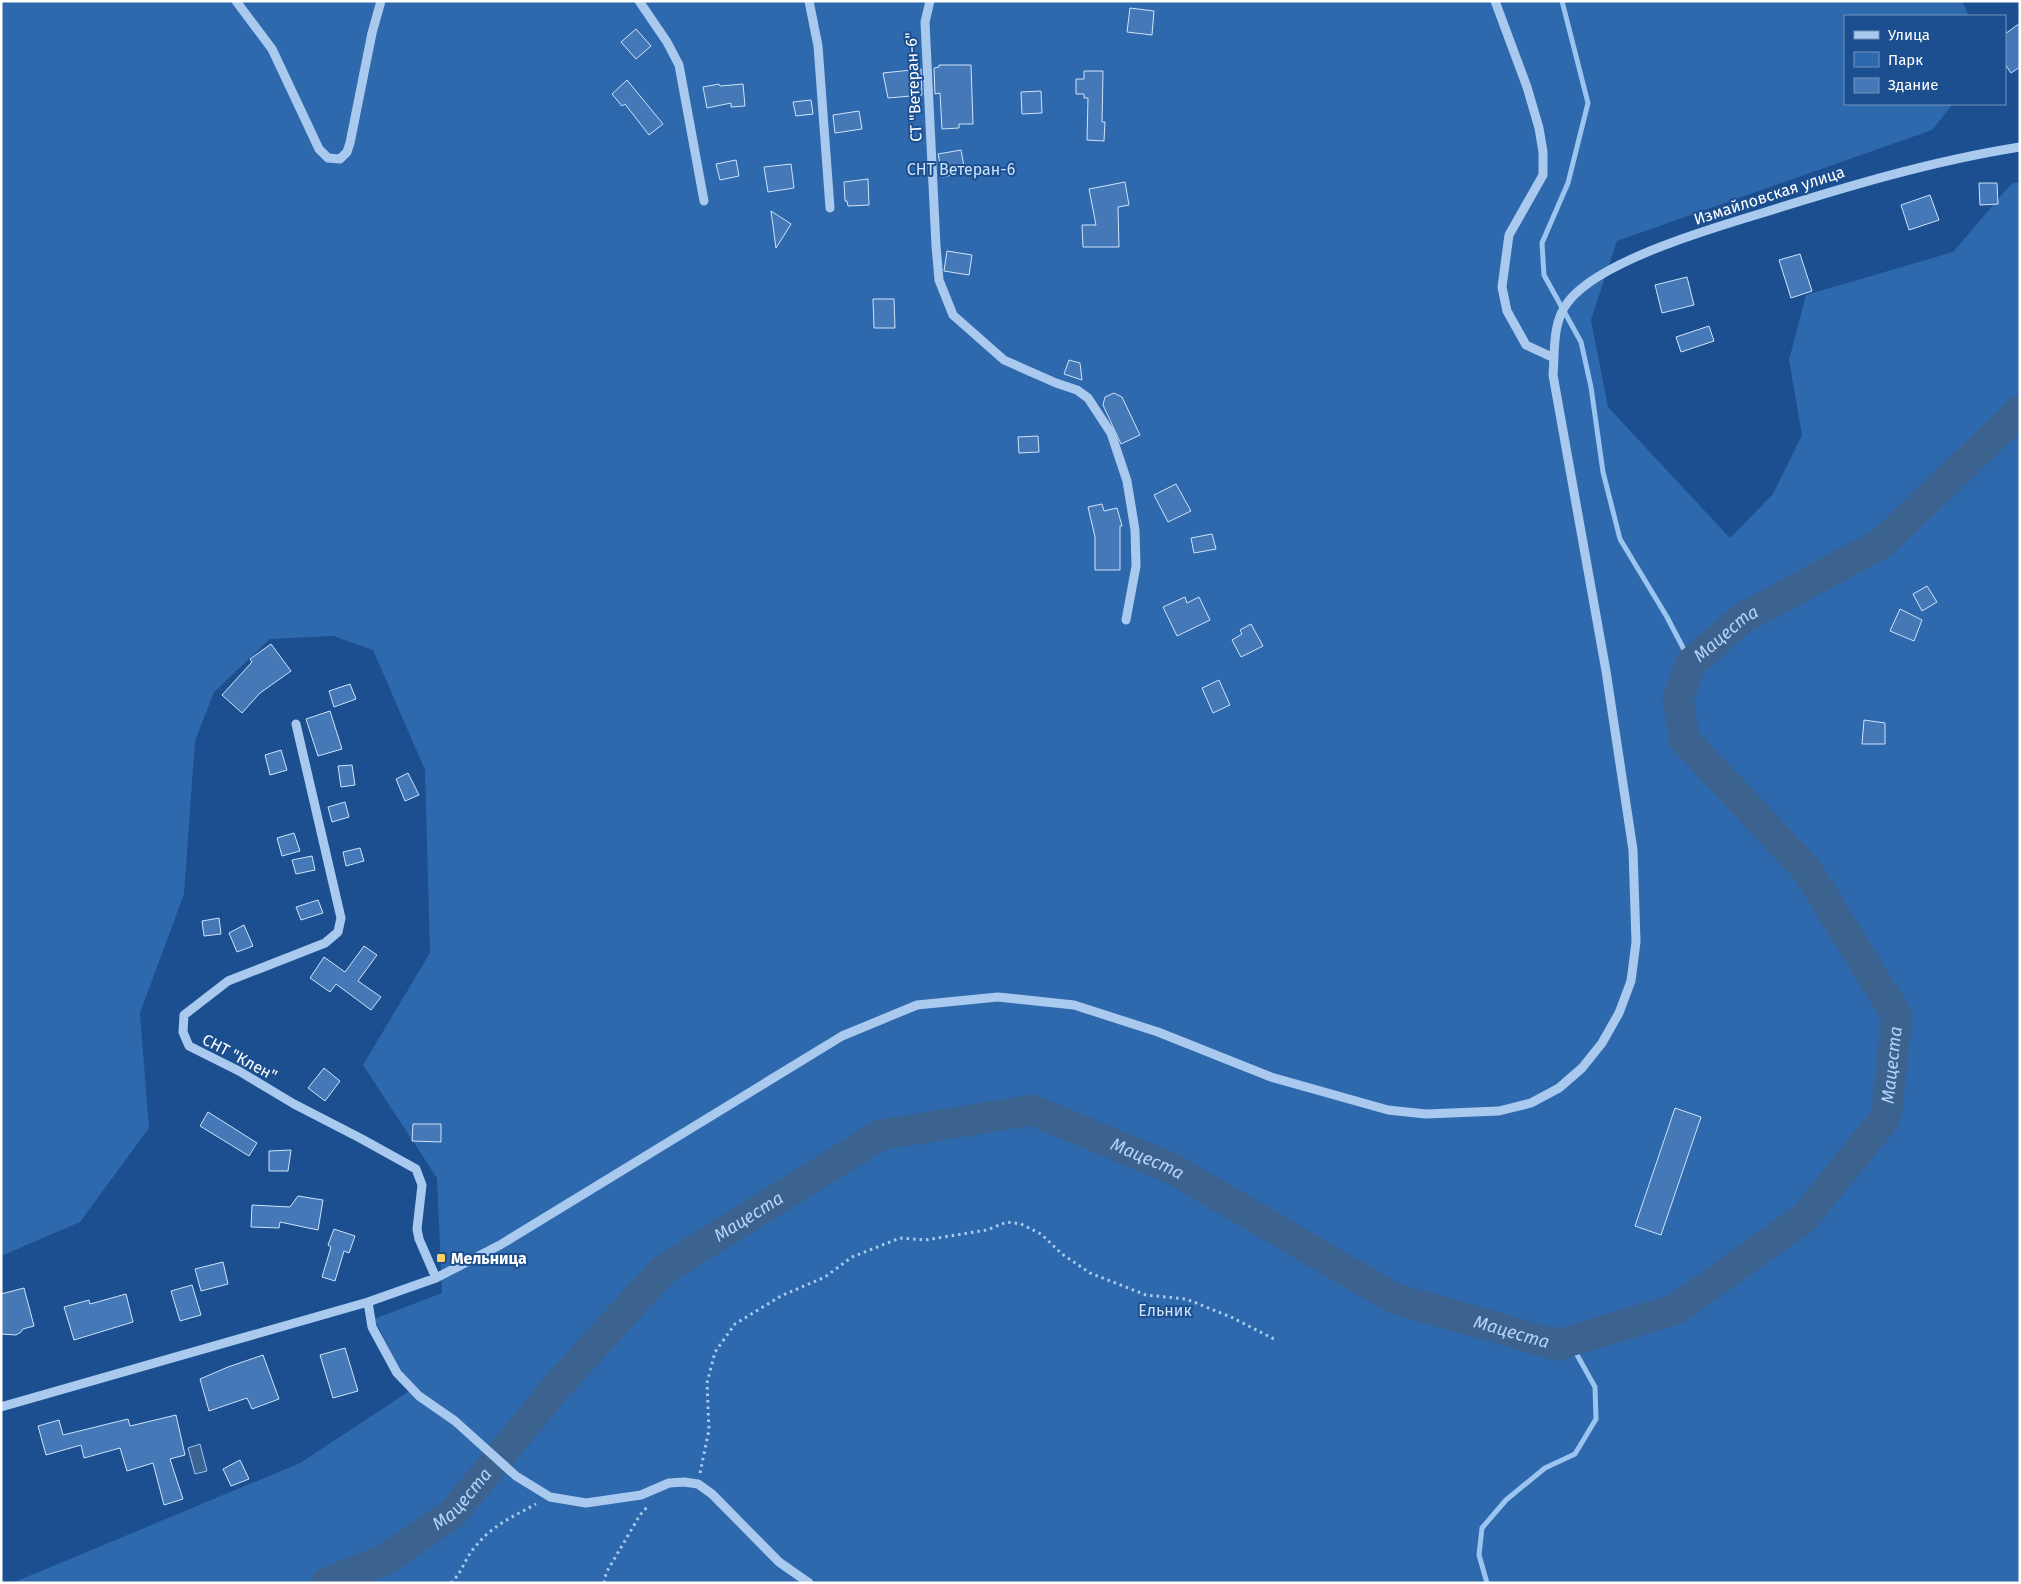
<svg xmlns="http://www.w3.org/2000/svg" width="2021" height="1584" viewBox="0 0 2021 1584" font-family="'Fira Sans',sans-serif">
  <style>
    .green { fill: #2e69ad }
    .water { fill: #3c6290; stroke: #9cc4f0 }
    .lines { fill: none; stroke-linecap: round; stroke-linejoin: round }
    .stream { stroke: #9cc4f0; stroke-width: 5 }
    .river { stroke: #3c6290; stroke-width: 31 }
    .building { fill: #4478b7; stroke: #cfe3fa }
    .path { stroke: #a9c9ee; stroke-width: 3; stroke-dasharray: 2.5 4; stroke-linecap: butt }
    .minor { stroke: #a9c9ee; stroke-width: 9 }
    .poi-dot { fill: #ffd166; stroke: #1b4f8f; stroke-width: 2 }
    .labels { text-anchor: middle; stroke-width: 4; stroke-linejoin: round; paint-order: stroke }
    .street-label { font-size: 16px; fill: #fff; stroke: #1b4f8f }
    .park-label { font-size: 16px; fill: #cfe3fa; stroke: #1b4f8f }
    .poi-label { font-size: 16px; font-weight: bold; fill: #fff; stroke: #1b4f8f; text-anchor: start }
    .water-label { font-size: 18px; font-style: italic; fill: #b5d3f5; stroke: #1b4f8f }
  </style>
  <rect width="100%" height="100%" fill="#1b4f8f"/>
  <!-- green -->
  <path class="green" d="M 1,1 L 1962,1 L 1969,16 L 1845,16 L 1845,104 L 1953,104 L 1932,130 L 1617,241 L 1591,320 L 1608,407 L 1730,538 L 1773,494 L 1802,435 L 1789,360 L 1806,295 L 1953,252 L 2011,184 L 2020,182 L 2020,1583 L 12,1583 L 300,1463 L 411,1390 L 374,1319 L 442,1293 L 437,1178 L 363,1065 L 430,953 L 425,770 L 373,650 L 333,636 L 270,639 L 214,692 L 195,741 L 184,894 L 140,1013 L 149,1128 L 80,1222 L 1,1256 Z"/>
  <!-- water -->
  <path class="water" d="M 200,1444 L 207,1471 L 195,1474 L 188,1448 Z"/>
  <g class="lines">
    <!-- stream -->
    <path class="stream" d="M 1562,1 L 1588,103 L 1568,183 L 1542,243 L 1544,275 L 1581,342 L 1591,387 L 1603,472 L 1620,539 L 1667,617 L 1691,663
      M 1487,1583 L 1479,1555 L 1482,1528 L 1506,1500 L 1545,1468 L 1575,1454 L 1596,1419 L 1595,1387 L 1576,1353 L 1557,1345"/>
    <!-- river -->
    <path class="river" id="s1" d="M 326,1583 L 386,1559 L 453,1513 L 559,1384 L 663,1270 L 880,1135 L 1032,1110 L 1173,1169 L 1393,1298 L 1557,1345 L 1676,1309 L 1804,1218 L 1886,1117 L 1897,1016 L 1807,870 L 1684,739 L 1678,699 L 1691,663 L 1743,618 L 1882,543 L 2020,411"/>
  </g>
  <!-- building -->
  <path class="building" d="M 1130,8 L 1154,11 L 1152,35 L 1127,32 Z
    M 2020,23 L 2020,67 L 2011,73 L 2005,64 L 2005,34 Z
    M 636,29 L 651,46 L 636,59 L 621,42 Z
    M 939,65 L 971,65 L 973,124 L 959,124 L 959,128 L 942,129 L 940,93 L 935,94 L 934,68 L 939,67 Z
    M 921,69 L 922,95 L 888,98 L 883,73 Z
    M 1084,71 L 1103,71 L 1102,122 L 1105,122 L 1104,141 L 1087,140 L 1088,98 L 1084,98 L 1084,94 L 1076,94 L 1076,79 L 1084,79 Z
    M 627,80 L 663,124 L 649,135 L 625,104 L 622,106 L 612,94 Z
    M 719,84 L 720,86 L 743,84 L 745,106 L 731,107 L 731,103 L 707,108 L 703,87 Z
    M 1041,91 L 1042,113 L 1022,114 L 1021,92 Z
    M 811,100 L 813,114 L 796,116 L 793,102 Z
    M 859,111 L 862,129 L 835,133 L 833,115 Z
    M 961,150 L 965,172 L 943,177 L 938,154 Z
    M 736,160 L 739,176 L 720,180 L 716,164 Z
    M 791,164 L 794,188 L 768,192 L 764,167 Z
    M 868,179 L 869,205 L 848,206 L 847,201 L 845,201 L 844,182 Z
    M 1125,182 L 1129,205 L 1118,207 L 1119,247 L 1083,247 L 1082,225 L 1096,225 L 1089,189 Z
    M 1979,183 L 1997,183 L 1998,204 L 1980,205 Z
    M 1930,195 L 1939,220 L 1909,230 L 1901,205 Z
    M 771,211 L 791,224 L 776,248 Z
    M 947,251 L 972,255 L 969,275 L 944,271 Z
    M 1800,254 L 1812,291 L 1791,298 L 1779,260 Z
    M 1687,277 L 1694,305 L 1662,313 L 1655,285 Z
    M 873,299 L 894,299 L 895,328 L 874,328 Z
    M 1709,326 L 1714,341 L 1681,352 L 1676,337 Z
    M 1069,360 L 1080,363 L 1082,380 L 1064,374 Z
    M 1114,393 L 1122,397 L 1140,435 L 1121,444 L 1103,405 L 1105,397 Z
    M 1038,436 L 1039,452 L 1019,453 L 1018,437 Z
    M 1176,484 L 1191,511 L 1168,522 L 1154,495 Z
    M 1102,504 L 1104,511 L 1117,508 L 1122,526 L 1120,526 L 1120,570 L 1095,570 L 1095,537 L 1088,507 Z
    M 1212,534 L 1216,549 L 1194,553 L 1191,538 Z
    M 1927,586 L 1937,602 L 1922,611 L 1913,594 Z
    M 1185,597 L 1187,603 L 1199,597 L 1210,620 L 1177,636 L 1163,607 Z
    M 1900,609 L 1922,620 L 1914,641 L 1890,631 Z
    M 1251,624 L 1263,646 L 1241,657 L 1232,640 L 1242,634 L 1240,630 Z
    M 271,644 L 291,671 L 260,693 L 242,713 L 222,695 L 252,662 L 250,659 Z
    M 1219,680 L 1230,705 L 1213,713 L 1202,688 Z
    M 350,684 L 356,699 L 334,707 L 329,691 Z
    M 330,711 L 342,749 L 318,756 L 306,719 Z
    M 1864,720 L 1885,723 L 1885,744 L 1862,744 Z
    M 281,750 L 287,770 L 270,775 L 265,755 Z
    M 352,765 L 355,785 L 341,787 L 338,766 Z
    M 408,773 L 419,795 L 405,801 L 396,779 Z
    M 345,802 L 349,817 L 332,822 L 328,807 Z
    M 294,833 L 300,851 L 282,856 L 277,838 Z
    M 360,848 L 364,861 L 346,866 L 343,852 Z
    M 312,856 L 315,870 L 296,874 L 292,860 Z
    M 318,900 L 323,913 L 301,920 L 296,907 Z
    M 219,918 L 221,934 L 204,936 L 202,921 Z
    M 244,925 L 253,946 L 237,952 L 229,933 Z
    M 364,946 L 377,955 L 358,981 L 381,997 L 371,1010 L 336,984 L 330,992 L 310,978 L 324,957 L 345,972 Z
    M 324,1068 L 340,1081 L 325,1101 L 308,1088 Z
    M 1675,1108 L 1701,1117 L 1661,1235 L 1635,1226 Z
    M 208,1112 L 257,1143 L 249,1156 L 200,1126 Z
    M 413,1124 L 441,1124 L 441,1142 L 412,1141 Z
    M 291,1150 L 288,1171 L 269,1171 L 269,1151 Z
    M 298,1196 L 323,1200 L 318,1230 L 280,1222 L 279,1228 L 251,1227 L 252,1205 L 290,1207 Z
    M 334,1229 L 355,1236 L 349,1253 L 344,1251 L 335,1281 L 322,1277 L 331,1247 L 328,1245 Z
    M 223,1262 L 228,1284 L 201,1291 L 195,1269 Z
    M 192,1285 L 201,1315 L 180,1321 L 171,1291 Z
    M 24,1288 L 34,1326 L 23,1329 L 21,1332 L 16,1335 L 1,1334 L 1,1294 Z
    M 126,1294 L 133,1322 L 74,1340 L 64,1307 L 89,1300 L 90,1304 Z
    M 345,1348 L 358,1391 L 333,1398 L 320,1355 Z
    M 263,1355 L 279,1399 L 252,1409 L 247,1398 L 209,1411 L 200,1379 L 228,1367 Z
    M 176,1415 L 185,1455 L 170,1459 L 183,1499 L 164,1505 L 153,1463 L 127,1471 L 120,1448 L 84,1458 L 81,1445 L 46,1455 L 38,1426 L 59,1420 L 63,1435 L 128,1419 L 130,1426 Z
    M 240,1460 L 249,1479 L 231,1486 L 223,1469 Z"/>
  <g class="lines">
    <!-- path -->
    <path class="path" d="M 700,1473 L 709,1430 L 707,1383 L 715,1352 L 735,1324 L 781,1296 L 825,1277 L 852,1257 L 900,1238 L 925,1240 L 987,1230 L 1007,1222 L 1021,1224 L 1041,1234 L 1062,1254 L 1090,1273 L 1146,1295 L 1186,1299 L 1231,1317 L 1276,1340
      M 451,1583 C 462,1573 465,1558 475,1547 C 491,1526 514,1516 536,1504
      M 604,1583 L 606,1573 L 640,1515 L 648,1506"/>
    <!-- minor -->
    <path class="minor" d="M 236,1 L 272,49 L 319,149 L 328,158 L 340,159 L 347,152 L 350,143 L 372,33 L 381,1
      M 639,1 L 667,42 L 679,65 L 704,201
      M 809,1 L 818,46 L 830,208
      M 930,1 L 925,22 L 936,246 L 939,280 L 953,315 L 1004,360 L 1056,383 L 1077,390 L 1088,398 L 1111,433 L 1127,481 L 1135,530 L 1136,566 L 1126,620
      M 1495,1 L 1527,87 L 1539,128 L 1543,152 L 1543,175 L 1509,235 L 1502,287 L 1507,311 L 1526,345 L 1554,358
      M 296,724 L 341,918 L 338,932 L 325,943 L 228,981 L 184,1015 L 183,1032 L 189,1046 L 239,1071 L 294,1104 L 360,1138 L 416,1169 L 422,1185 L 417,1229 L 419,1239 L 436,1278
      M 368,1302 L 372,1327 L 397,1373 L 419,1396 L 455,1421 L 516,1476 L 550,1497 L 586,1503 L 641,1495 L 669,1483 L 684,1482 L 698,1484 L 712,1494 L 779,1562 L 809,1583
      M 1,1407 L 368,1302 L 436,1278 L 500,1245 L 842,1036 L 917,1005 L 998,997 L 1074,1005 L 1158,1032 L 1271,1077 L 1388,1110 L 1426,1114 L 1499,1111 L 1531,1103 L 1559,1088 L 1582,1068 L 1602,1043 L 1619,1013 L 1631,981 L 1636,942 L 1633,850 L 1606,671 L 1553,375 C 1555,351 1552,322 1568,302 C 1599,261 1710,229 1759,214 C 1845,187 1931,161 2020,147"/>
  </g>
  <!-- markers -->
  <rect class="poi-dot" x="436" y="1253" width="10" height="10" rx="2.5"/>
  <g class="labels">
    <!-- street labels -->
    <g class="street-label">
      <text transform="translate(913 87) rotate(-93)" y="6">СТ "Ветеран-6"</text>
      <text transform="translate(1769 195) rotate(-18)" y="6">Измайловская улица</text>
      <text transform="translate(240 1057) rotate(28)" y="6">СНТ "Клен"</text>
    </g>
    <!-- park labels -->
    <g class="park-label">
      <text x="961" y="175">СНТ Ветеран-6</text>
      <text x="1165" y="1316">Ельник</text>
    </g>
    <!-- poi labels -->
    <g class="poi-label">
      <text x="451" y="1264">Мельница</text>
    </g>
    <!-- water labels -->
    <g class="water-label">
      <text dy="6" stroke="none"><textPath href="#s1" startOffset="2444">Мацеста</textPath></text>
      <text dy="6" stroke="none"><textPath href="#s1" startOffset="1919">Мацеста</textPath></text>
      <text dy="6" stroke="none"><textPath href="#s1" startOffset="1002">Мацеста</textPath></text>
      <text dy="6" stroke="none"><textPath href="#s1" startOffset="568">Мацеста</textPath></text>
      <text dy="6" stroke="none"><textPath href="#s1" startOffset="1408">Мацеста</textPath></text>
      <text dy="6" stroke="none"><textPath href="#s1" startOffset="162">Мацеста</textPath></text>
    </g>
  </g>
  <!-- border -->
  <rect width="2021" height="1584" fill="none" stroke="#ffffff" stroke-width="5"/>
  <!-- legend -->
  <rect x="1844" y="15" width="162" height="90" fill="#1b4f8f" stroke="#7695bc"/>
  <rect x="1854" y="31" width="25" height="8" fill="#a9c9ee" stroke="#7695bc"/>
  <text x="1888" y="40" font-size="15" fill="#ffffff">Улица</text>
  <rect x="1854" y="52" width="25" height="15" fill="#2e69ad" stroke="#7695bc"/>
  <text x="1888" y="65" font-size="15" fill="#ffffff">Парк</text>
  <rect x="1854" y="78" width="25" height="15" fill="#4478b7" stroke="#7695bc"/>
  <text x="1888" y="90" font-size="15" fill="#ffffff">Здание</text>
</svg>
